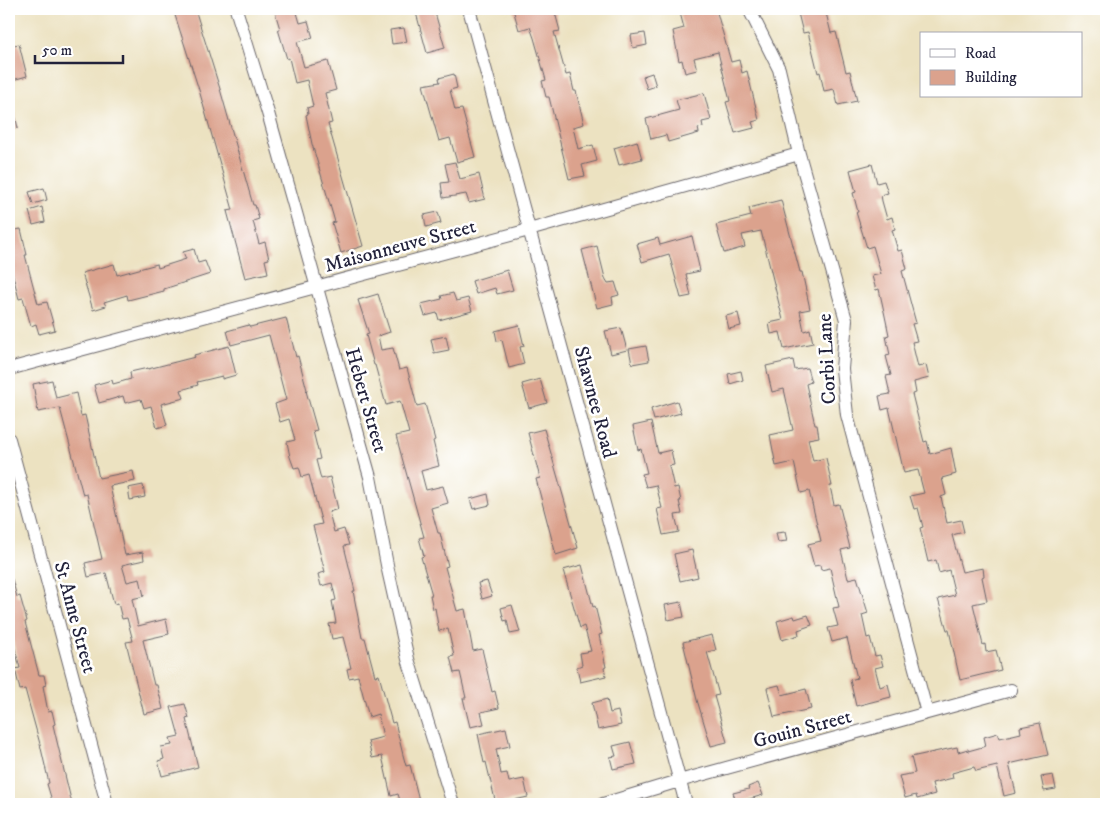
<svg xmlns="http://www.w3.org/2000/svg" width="1115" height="813" viewBox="0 0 1115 813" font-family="'IM FELL DW Pica',serif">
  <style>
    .building { fill: #dba28d }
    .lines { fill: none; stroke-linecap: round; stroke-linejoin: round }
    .street-casing { stroke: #69656a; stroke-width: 14 }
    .street { stroke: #fff; stroke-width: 12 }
    .labels { text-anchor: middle; stroke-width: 5; stroke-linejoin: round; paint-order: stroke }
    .street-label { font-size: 20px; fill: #22223b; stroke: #fff }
  </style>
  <rect width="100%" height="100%" fill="#fff"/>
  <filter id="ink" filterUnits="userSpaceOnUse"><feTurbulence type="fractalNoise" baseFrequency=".02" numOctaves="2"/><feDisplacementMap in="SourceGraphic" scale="10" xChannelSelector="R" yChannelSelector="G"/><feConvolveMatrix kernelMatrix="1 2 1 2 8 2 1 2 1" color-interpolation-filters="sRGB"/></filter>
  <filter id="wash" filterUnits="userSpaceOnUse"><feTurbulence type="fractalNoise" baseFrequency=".0096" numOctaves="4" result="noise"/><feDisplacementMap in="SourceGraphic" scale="20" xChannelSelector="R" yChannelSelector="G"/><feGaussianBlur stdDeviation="1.12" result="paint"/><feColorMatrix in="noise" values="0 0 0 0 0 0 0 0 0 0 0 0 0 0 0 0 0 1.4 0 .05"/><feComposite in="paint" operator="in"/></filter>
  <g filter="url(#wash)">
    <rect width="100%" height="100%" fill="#ece2c1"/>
    <g id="blocks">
      <!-- building -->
      <path class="building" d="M 173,9 L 195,9 L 220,89 L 253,205 L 255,205 L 259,219 L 253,221 L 259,244 L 265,242 L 269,259 L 265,260 L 268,273 L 245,278 L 227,211 L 233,210 L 199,90 Z
        M 274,9 L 296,9 L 300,23 L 308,21 L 313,38 L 297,42 L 304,67 L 328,61 L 336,90 L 325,93 L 332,123 L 328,124 L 363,246 L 341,253 L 332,223 L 335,222 L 312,144 L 306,115 L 308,114 L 307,108 L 313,106 L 307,80 L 295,83 L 289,58 L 287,59 L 278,29 L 280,29 Z
        M 415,9 L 434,9 L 445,48 L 427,53 Z
        M 513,9 L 554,9 L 560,31 L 554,32 L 566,75 L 570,74 L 574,91 L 576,91 L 584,124 L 573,127 L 578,149 L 593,145 L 597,161 L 582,165 L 585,176 L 569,179 L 549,97 L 546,97 L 542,81 L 546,80 L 534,38 L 530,27 L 519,30 Z
        M 679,9 L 716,9 L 731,62 L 739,60 L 742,73 L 747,71 L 759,120 L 752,122 L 754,128 L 735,133 L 726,102 L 730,101 L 718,52 L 694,58 L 697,70 L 685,73 L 682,60 L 679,61 L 673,31 L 684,28 Z
        M 797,9 L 825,9 L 831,33 L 836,32 L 846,72 L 850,71 L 857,101 L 838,105 L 834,89 L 824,91 L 820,72 L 818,73 L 808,32 L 803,33 Z
        M 404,28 L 407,42 L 392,44 L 390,30 Z
        M 645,33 L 647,45 L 633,48 L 631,35 Z
        M 19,44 L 27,76 L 9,81 L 9,46 Z
        M 652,73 L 656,86 L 647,89 L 643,76 Z
        M 454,74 L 457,88 L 450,90 L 455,110 L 462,109 L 475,157 L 457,162 L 450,138 L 439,141 L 423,85 L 440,82 L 439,78 Z
        M 704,93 L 711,120 L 702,122 L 703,127 L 698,128 L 699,133 L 668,142 L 666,135 L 651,139 L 646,119 L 679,110 L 676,100 Z
        M 12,102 L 18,128 L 9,130 L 9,103 Z
        M 637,141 L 642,159 L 619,165 L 614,148 Z
        M 455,162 L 460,179 L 479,174 L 485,199 L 469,203 L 466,194 L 443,198 L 441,183 L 449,182 L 445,164 Z
        M 872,164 L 877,183 L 884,181 L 888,193 L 881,195 L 882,201 L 887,219 L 892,217 L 895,229 L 892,230 L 898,251 L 902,250 L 907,269 L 902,271 L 916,323 L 912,324 L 917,341 L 912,342 L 918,367 L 926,365 L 929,378 L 914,382 L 916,393 L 912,394 L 924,442 L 927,441 L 930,454 L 951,448 L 956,474 L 942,478 L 946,495 L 941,497 L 947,523 L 961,520 L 964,532 L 952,535 L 962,572 L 983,568 L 984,576 L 982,577 L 987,601 L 973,604 L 983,645 L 985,644 L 986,652 L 996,650 L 1001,670 L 960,680 L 949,630 L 947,630 L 938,599 L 955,595 L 949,570 L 939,573 L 936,560 L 928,562 L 920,528 L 923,527 L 918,508 L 914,509 L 910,496 L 924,493 L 918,470 L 904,473 L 889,408 L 882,410 L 879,396 L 890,394 L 886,376 L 891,375 L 886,356 L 890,355 L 886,336 L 889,335 L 885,316 L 879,289 L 876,290 L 872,276 L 881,274 L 873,246 L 867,248 L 856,212 L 858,212 L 853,193 L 856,192 L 850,170 Z
        M 44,188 L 47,200 L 33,204 L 29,192 Z
        M 781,200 L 800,272 L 802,272 L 810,309 L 800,311 L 804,331 L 810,329 L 813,343 L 784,349 L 780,332 L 771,334 L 769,323 L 783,320 L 761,231 L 742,235 L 745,247 L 724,253 L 716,225 L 751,216 L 749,208 Z
        M 42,207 L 45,222 L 33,225 L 29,211 Z
        M 438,212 L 441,223 L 426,227 L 424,215 Z
        M 21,229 L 27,255 L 25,255 L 38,304 L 47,302 L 55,330 L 39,334 L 36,324 L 31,326 L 23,298 L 19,299 L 9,260 L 9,231 Z
        M 692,236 L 700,271 L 686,274 L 691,296 L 681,298 L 669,254 L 642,262 L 637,244 L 658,238 L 660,245 Z
        M 597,246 L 605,278 L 608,283 L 615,282 L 619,295 L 612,297 L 613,304 L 597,308 L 582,250 Z
        M 194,249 L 198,263 L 205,261 L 210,274 L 164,289 L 164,291 L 128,300 L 127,295 L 104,302 L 106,306 L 93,310 L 82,273 L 114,264 L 117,275 L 157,264 L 158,268 L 186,259 L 183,252 Z
        M 507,270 L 513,290 L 497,294 L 495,288 L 476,294 L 472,281 Z
        M 453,293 L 456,301 L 468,298 L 472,311 L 439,320 L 437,313 L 425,316 L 421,304 L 442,299 L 441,296 Z
        M 378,294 L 390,332 L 378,336 L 381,350 L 393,348 L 399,370 L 407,368 L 417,406 L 425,404 L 435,440 L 433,441 L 439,466 L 421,471 L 426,490 L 443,486 L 448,503 L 431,508 L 438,533 L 440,533 L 448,566 L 445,567 L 457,611 L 465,609 L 473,651 L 482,649 L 492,692 L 495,691 L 499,708 L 481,712 L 484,724 L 470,727 L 463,698 L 466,698 L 460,672 L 454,673 L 450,657 L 454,656 L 448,629 L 439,631 L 435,608 L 433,609 L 430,595 L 432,595 L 421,557 L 424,556 L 419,538 L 424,537 L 396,436 L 409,433 L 400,401 L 386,405 L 375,365 L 374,365 L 366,335 L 369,334 L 358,300 Z
        M 738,313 L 741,326 L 729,329 L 726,316 Z
        M 286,318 L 296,357 L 298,356 L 307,390 L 306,391 L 317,430 L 313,431 L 320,459 L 316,460 L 321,479 L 330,477 L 338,509 L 329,512 L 334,532 L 344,529 L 349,545 L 344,546 L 355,591 L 353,591 L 362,638 L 365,638 L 375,676 L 379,675 L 392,723 L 395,722 L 403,755 L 406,766 L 410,765 L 420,804 L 401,804 L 398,794 L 391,796 L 382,756 L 372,758 L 368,741 L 383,737 L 378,714 L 369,717 L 358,676 L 349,678 L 347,669 L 351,668 L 343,637 L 332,639 L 329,624 L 336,623 L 332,601 L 336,600 L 332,583 L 321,586 L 318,574 L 325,572 L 313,526 L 322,524 L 309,475 L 302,477 L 299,467 L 294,468 L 290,457 L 287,442 L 295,440 L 289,419 L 280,422 L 275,404 L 286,400 L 269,335 L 231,345 L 227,331 L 249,325 L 250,327 Z
        M 519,325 L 524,346 L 520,347 L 524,364 L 509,368 L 502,340 L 497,341 L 495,331 Z
        M 621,328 L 627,350 L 611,354 L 605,331 Z
        M 446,336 L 449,350 L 434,353 L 431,339 Z
        M 229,346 L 236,375 L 222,379 L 222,376 L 197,382 L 198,385 L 181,390 L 184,398 L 161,404 L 167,425 L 157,428 L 151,406 L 144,408 L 141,399 L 125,403 L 123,396 L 99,403 L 94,385 L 112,380 L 113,384 L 131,379 L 130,372 L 148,368 L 148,369 L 195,357 L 194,355 Z
        M 646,346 L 649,361 L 632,364 L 629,349 Z
        M 793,360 L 795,370 L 807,368 L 811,382 L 806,384 L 815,425 L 817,425 L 819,437 L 808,439 L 813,461 L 826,458 L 832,486 L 830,486 L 834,505 L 839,504 L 850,548 L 841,550 L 848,579 L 857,577 L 868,613 L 862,615 L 867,638 L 870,637 L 875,656 L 880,655 L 883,666 L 875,668 L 880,687 L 888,684 L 891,697 L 856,706 L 850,680 L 857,678 L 847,638 L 832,642 L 828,628 L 838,626 L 833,608 L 839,607 L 830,568 L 821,570 L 820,565 L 814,566 L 808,544 L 821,541 L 809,491 L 801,493 L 794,462 L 776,466 L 770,435 L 793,430 L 784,389 L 772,392 L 766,366 Z
        M 741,371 L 743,380 L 730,384 L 728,374 Z
        M 540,379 L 547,403 L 529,408 L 522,384 Z
        M 52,380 L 56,398 L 76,393 L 81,416 L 85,415 L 99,478 L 133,471 L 135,481 L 110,486 L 125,555 L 143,552 L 144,560 L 122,565 L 127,582 L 140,579 L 144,596 L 132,599 L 138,626 L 166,619 L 169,634 L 143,640 L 154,685 L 157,685 L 163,709 L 144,714 L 126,642 L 133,641 L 127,618 L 122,619 L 118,603 L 114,604 L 106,573 L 88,577 L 85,563 L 102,559 L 87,494 L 83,495 L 60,408 L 38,412 L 33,384 Z
        M 677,401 L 681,413 L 654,420 L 651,409 Z
        M 651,422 L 658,453 L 671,450 L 674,465 L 669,466 L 674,488 L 678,487 L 681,501 L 679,501 L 682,514 L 675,515 L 679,532 L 663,535 L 657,509 L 662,508 L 656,485 L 646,487 L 642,474 L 647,473 L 641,449 L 638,450 L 633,426 Z
        M 544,429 L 578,548 L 556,555 L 536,479 L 540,478 L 528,433 Z
        M 143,485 L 145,497 L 130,500 L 128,488 Z
        M 488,494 L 490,505 L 473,509 L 470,499 Z
        M 785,532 L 787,541 L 778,542 L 776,533 Z
        M 692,550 L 698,577 L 680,581 L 674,554 Z
        M 582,565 L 593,607 L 595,606 L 602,634 L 599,635 L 606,667 L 604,668 L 606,676 L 580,682 L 577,667 L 582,665 L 580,653 L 591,651 L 584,626 L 580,628 L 563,570 Z
        M 9,579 L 12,579 L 17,597 L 20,596 L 27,621 L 25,622 L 39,675 L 44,675 L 46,685 L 43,686 L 48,712 L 52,711 L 55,724 L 53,725 L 72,804 L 53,804 L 47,784 L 49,783 L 40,744 L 25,689 L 20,690 L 15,669 L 20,668 L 9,626 Z
        M 487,581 L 492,596 L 482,599 L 478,583 Z
        M 681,602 L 684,617 L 668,620 L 665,605 Z
        M 512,605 L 520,632 L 510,634 L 507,620 L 504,621 L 501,608 Z
        M 808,615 L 812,625 L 798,630 L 799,635 L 782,640 L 777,621 L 794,616 L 795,619 Z
        M 712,635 L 716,650 L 707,652 L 719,695 L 714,696 L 727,742 L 711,746 L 697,700 L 683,642 Z
        M 779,685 L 782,695 L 806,689 L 811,709 L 774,717 L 767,688 Z
        M 607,699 L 610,713 L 618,711 L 621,725 L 598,730 L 592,703 Z
        M 185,704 L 189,718 L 186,719 L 198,767 L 162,776 L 158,761 L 164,759 L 161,747 L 172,745 L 170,738 L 179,736 L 171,707 Z
        M 1040,723 L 1048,755 L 1009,764 L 1016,793 L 1004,796 L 997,766 L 976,771 L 974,767 L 952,773 L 953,778 L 932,783 L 935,794 L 917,799 L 916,795 L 905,798 L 899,776 L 915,773 L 911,757 L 957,747 L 958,752 L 968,749 L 968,751 L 986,746 L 984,737 L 998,733 L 1000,738 L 1021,733 L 1020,727 Z
        M 506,728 L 510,746 L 496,749 L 501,774 L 507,773 L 509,782 L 524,779 L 528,797 L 496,804 L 486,762 L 484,763 L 478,734 Z
        M 630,742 L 636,764 L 613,769 L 610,757 L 616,756 L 613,746 Z
        M 1053,775 L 1056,789 L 1044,791 L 1041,777 Z
        M 758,783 L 763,795 L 746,800 L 747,804 L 737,804 L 733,793 L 749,789 L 748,787 Z"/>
    </g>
  </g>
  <g filter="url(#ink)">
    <use href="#blocks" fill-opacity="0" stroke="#69656a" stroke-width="1"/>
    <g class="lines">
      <!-- street casing -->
      <g class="street-casing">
        <path id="street" d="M 236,9 L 268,113 L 370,477 L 388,570 L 408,659 L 453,804
          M 469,9 L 686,804
          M 749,9 L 779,69 L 799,154 L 846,320 L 842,369 L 847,415 L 927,713
          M 9,369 L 529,230 L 799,154
          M 9,439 L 107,804
          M 603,804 L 679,781 L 1011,690"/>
      </g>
      <!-- street -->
      <use href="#street" class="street"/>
    </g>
  </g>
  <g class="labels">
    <!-- street labels -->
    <g class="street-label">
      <text transform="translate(400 245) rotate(-15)" y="7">Maisonneuve Street</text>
      <text transform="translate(826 359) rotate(-93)" y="7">Corbi Lane</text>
      <text transform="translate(367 400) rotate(74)" y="7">Hebert Street</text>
      <text transform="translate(596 402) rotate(75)" y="7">Shawnee Road</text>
      <text transform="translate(76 617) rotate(75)" y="7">St Anne Street</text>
      <text transform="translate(802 728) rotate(-15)" y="7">Gouin Street</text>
    </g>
  </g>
  <!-- margin -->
  <rect width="1115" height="813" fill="none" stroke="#fff" stroke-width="30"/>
  <!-- legend -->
  <rect x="920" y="32" width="162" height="65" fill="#ffffff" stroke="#a7a7b1"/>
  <rect x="930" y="49" width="25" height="8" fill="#ffffff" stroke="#a7a7b1"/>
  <text x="965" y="58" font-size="15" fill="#22223b">Road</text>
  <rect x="930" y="70" width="25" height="15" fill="#dba28d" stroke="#a7a7b1"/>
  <text x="965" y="82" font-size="15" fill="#22223b">Building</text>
  <!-- scale -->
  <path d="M35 55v8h88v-8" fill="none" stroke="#22223b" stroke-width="2.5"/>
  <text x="42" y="55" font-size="15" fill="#22223b" stroke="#ffffff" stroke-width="4" paint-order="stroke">50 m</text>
</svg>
